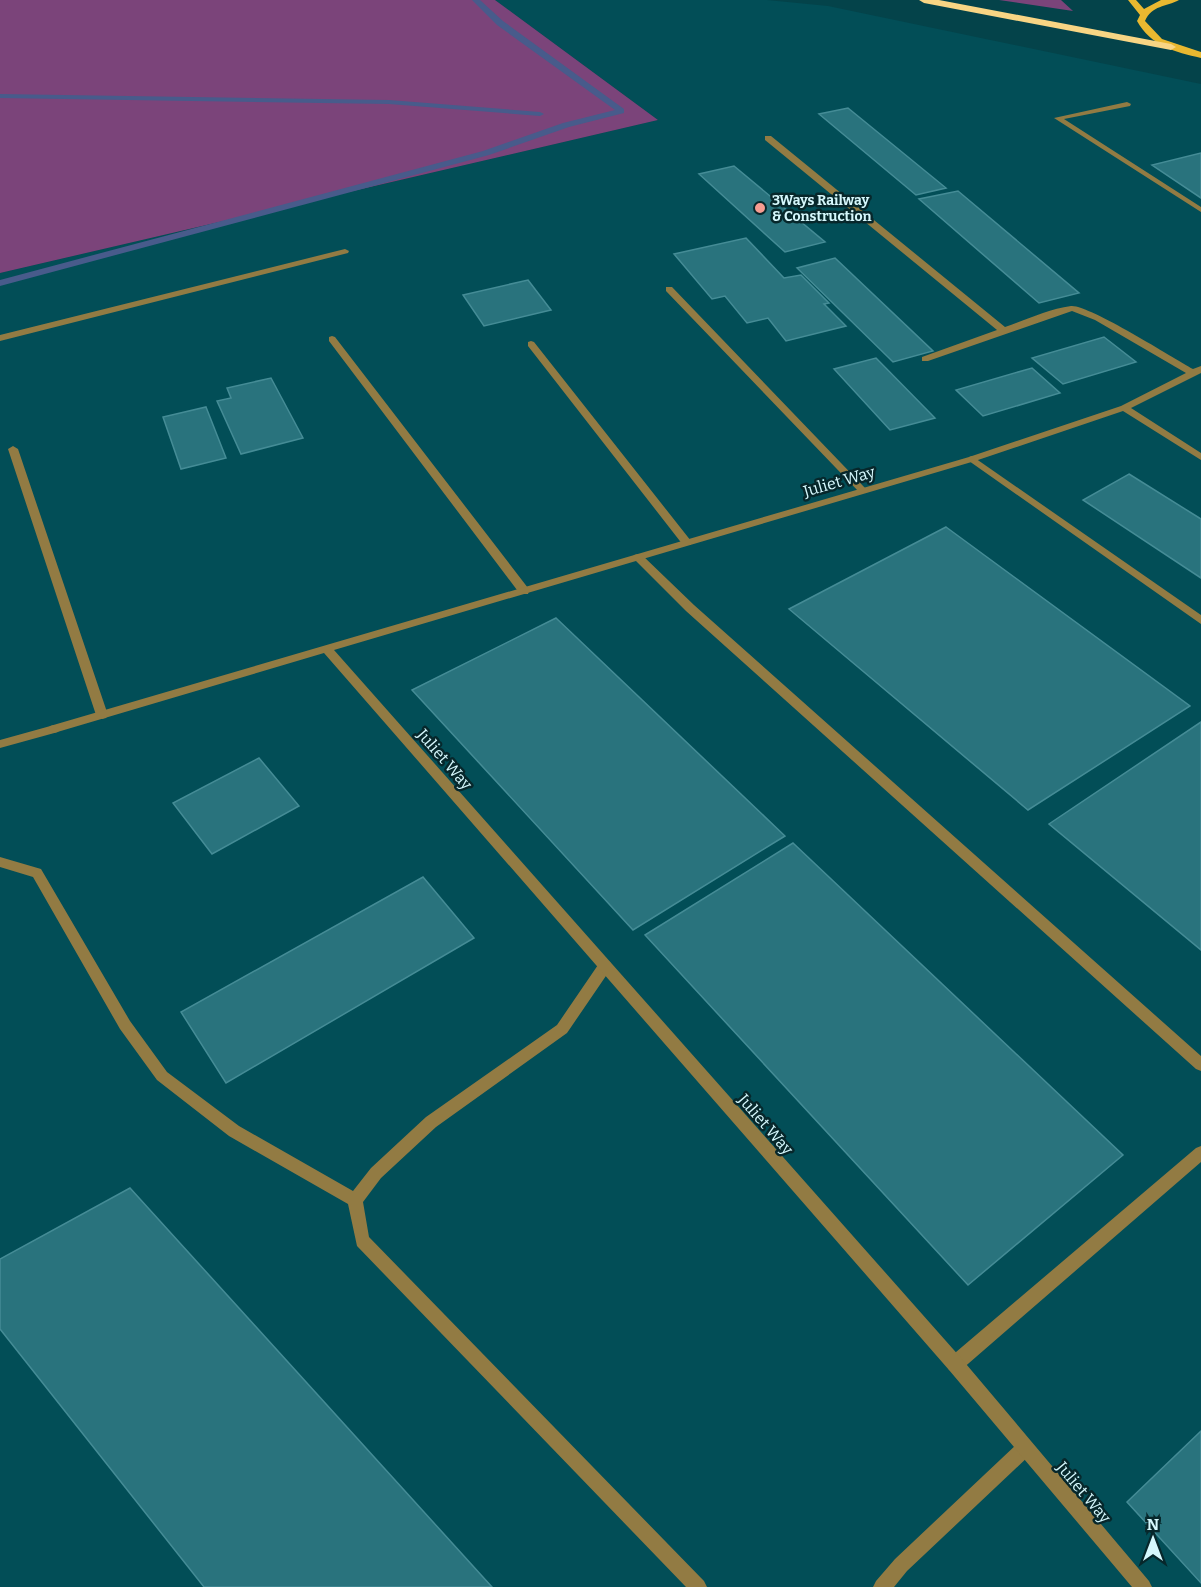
<svg xmlns="http://www.w3.org/2000/svg" width="1201" height="1587" viewBox="0 0 1201 1587" font-family="Bitter,serif">
  <style>
    .built { fill: #024e57 }
    .green { fill: #7b447a }
    .lines { fill: none; stroke-linecap: round; stroke-linejoin: round }
    .stream { fill: #485b8b; fill-rule: evenodd }
    .building { fill: #29737d; stroke: #458c96; stroke-width: 1.5 }
    .lane { fill: #927b43; fill-rule: evenodd }
    .street { fill: #927b43; fill-rule: evenodd }
    .primary { fill: #e9b830; fill-rule: evenodd }
    .highway { fill: #f8d584; fill-rule: evenodd }
    .poi-dot { fill: #f59c91; stroke: #07272b; stroke-width: 2 }
    .labels { text-anchor: middle; stroke-width: 5; stroke-linejoin: round; paint-order: stroke }
    .far-poi-label { font-size: 14px; font-weight: bold; fill: #d6f8fd; stroke: #07272b; text-anchor: start }
    .street-label { font-size: 16px; fill: #d6f8fd; stroke: #07272b }
  </style>
  <rect width="100%" height="100%" fill="#04434a"/>
  <!-- built -->
  <path class="built" d="M 495,0 L 767,0 L 828,6 L 1201,84 L 1201,1587 L 0,1587 L 0,273 L 658,120 Z"/>
  <!-- green -->
  <path class="green" d="M 0,0 L 495,0 L 658,120 L 0,273 Z
    M 999,0 L 1061,0 L 1073,11 Z"/>
  <g class="lines">
    <!-- stream -->
    <path class="stream" d="M 472,0 L 480,0 L 503,21 L 624,109 L 624,113 L 569,127 L 489,155 L 0,286 L 0,280 L 483,151 L 563,123 L 615,110 L 497,25 Z
      M 0,94 L 389,100 L 540,112 L 544,114 L 540,116 L 389,104 L 0,98 Z"/>
  </g>
  <!-- building -->
  <path class="building" d="M 848,108 L 946,188 L 916,195 L 819,114 Z
    M 1201,153 L 1201,198 L 1152,165 Z
    M 734,166 L 825,242 L 785,252 L 699,174 Z
    M 958,191 L 1079,293 L 1039,303 L 919,199 Z
    M 746,238 L 784,278 L 801,275 L 829,303 L 824,304 L 846,326 L 786,341 L 768,318 L 747,323 L 725,296 L 712,299 L 674,254 Z
    M 835,258 L 933,351 L 893,362 L 797,268 Z
    M 528,280 L 551,310 L 484,326 L 463,295 Z
    M 1104,337 L 1136,362 L 1063,384 L 1032,358 Z
    M 876,358 L 935,418 L 890,430 L 834,369 Z
    M 1032,368 L 1060,393 L 983,416 L 956,390 Z
    M 271,378 L 303,438 L 241,454 L 217,401 L 231,398 L 227,388 Z
    M 206,407 L 226,458 L 181,469 L 163,417 Z
    M 1129,474 L 1201,519 L 1201,578 L 1083,500 Z
    M 946,527 L 1190,706 L 1028,810 L 789,609 Z
    M 556,618 L 785,836 L 633,930 L 412,690 Z
    M 1201,722 L 1201,950 L 1049,824 Z
    M 259,758 L 299,806 L 212,854 L 173,803 Z
    M 793,843 L 1123,1155 L 968,1285 L 645,935 Z
    M 423,877 L 474,938 L 226,1083 L 181,1012 Z
    M 130,1188 L 492,1587 L 204,1587 L 0,1329 L 0,1259 Z
    M 1201,1431 L 1201,1583 L 1127,1502 Z"/>
  <g class="lines">
    <!-- lane -->
    <path class="lane" d="M 1127,102 L 1131,104 L 1130,106 L 1064,119 L 1201,207 L 1201,212 L 1054,118 Z
      M 345,249 L 349,251 L 348,253 L 0,341 L 0,335 Z
      M 666,287 L 672,287 L 866,489 L 866,493 L 860,493 L 666,291 Z
      M 332,336 L 335,337 L 528,588 L 529,591 L 528,594 L 520,594 L 329,341 L 329,337 Z
      M 531,341 L 534,342 L 691,541 L 691,545 L 683,545 L 528,346 L 528,342 Z
      M 13,446 L 18,449 L 108,715 L 106,718 L 102,719 L 96,715 L 8,449 Z
      M 972,456 L 1201,615 L 1201,624 L 969,461 L 969,457 Z
      M 638,554 L 642,555 L 694,605 L 1201,1056 L 1201,1071 L 1196,1069 L 686,611 L 634,559 L 633,557 L 634,555 Z
      M 54,725 L 60,729 L 58,732 L 0,748 L 0,740 Z
      M 0,857 L 41,869 L 130,1021 L 167,1072 L 239,1126 L 353,1191 L 371,1168 L 426,1117 L 557,1025 L 600,962 L 605,960 L 610,962 L 612,966 L 610,970 L 567,1033 L 436,1127 L 381,1178 L 363,1202 L 369,1237 L 704,1581 L 707,1587 L 686,1587 L 357,1246 L 348,1204 L 229,1136 L 157,1080 L 120,1029 L 33,877 L 0,867 Z
      M 1201,1146 L 1201,1162 L 961,1370 L 955,1372 L 949,1370 L 947,1364 L 949,1358 L 1196,1148 Z
      M 1025,1440 L 1031,1442 L 1033,1448 L 1031,1454 L 907,1571 L 894,1587 L 873,1587 L 876,1581 L 895,1559 L 1019,1442 Z"/>
    <!-- street -->
    <path class="street" d="M 765,136 L 771,136 L 1005,327 C 1026,320 1048,309 1071,306 C 1088,304 1173,358 1193,369 L 1201,366 L 1201,373 L 1131,408 L 1201,453 L 1201,460 L 1123,411 L 975,461 L 334,650 L 961,1358 L 1149,1581 L 1152,1587 L 1132,1587 L 949,1370 L 324,653 L 54,733 L 48,729 L 50,726 L 969,457 L 1121,406 L 1186,373 L 1095,320 L 1072,311 L 928,361 L 922,361 L 922,357 L 997,330 L 765,140 Z"/>
    <!-- primary -->
    <path class="primary" d="M 1128,0 L 1136,0 L 1144,9 L 1161,0 L 1179,0 C 1166,7 1152,5 1145,21 L 1162,39 L 1201,52 L 1201,58 C 1175,52 1151,46 1137,21 L 1140,15 Z"/>
    <!-- highway -->
    <path class="highway" d="M 919,0 L 939,0 L 1171,44 L 1176,47 L 1171,50 L 924,3 Z"/>
  </g>
  <!-- markers -->
  <circle class="poi-dot" cx="760" cy="208" r="6"/>
  <g class="labels">
    <!-- far-poi labels -->
    <g class="far-poi-label">
      <text x="772" y="205">3Ways Railway<tspan x="772" dy="16">&amp; Construction</tspan></text>
    </g>
    <!-- street labels -->
    <g class="street-label">
      <text transform="translate(839 481) rotate(-16)" y="6">Juliet Way</text>
      <text transform="translate(445 759) rotate(49)" y="6">Juliet Way</text>
      <text transform="translate(766 1124) rotate(49)" y="6">Juliet Way</text>
      <text transform="translate(1084 1492) rotate(50)" y="6">Juliet Way</text>
    </g>
  </g>
  <!-- north arrow -->
  <g transform="translate(1153 1539)" stroke="#07272b" stroke-width="4.5" paint-order="stroke">
  <path d="M0-4.5L10 22L0 15L-10 22Z" fill="#d6f8fd"/>
  <text y="-9" font-size="16" font-weight="bold" text-anchor="middle" fill="#d6f8fd">N</text>
  </g>
</svg>
